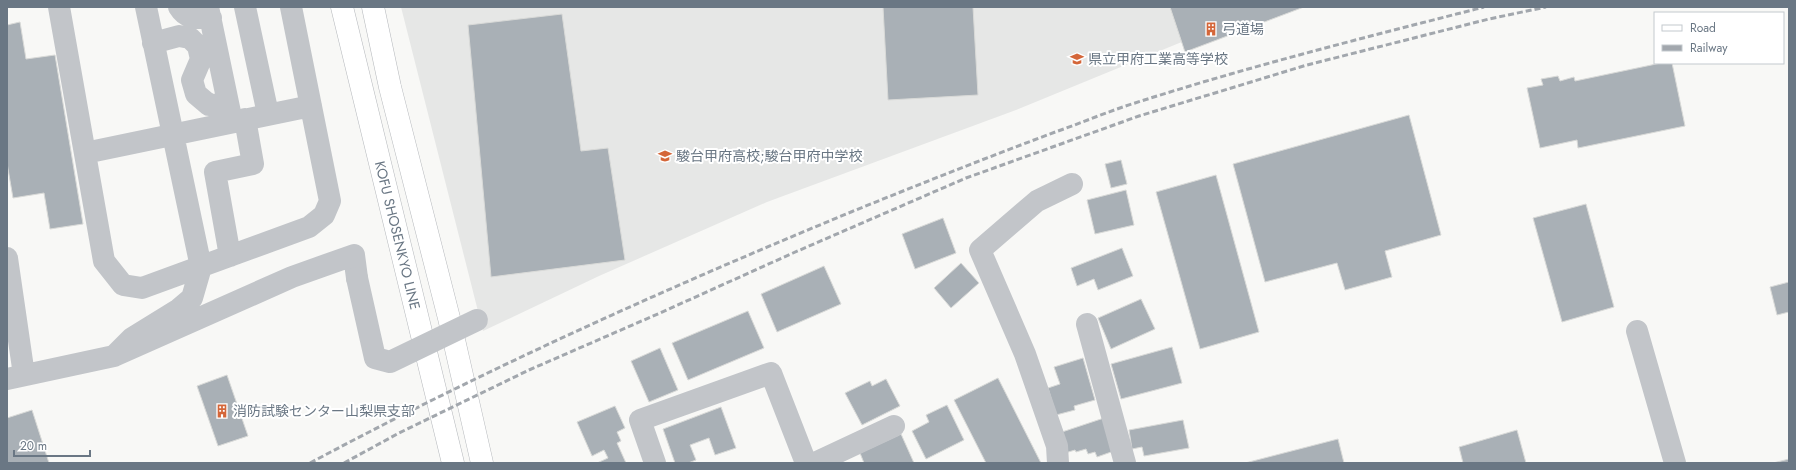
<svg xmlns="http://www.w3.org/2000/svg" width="1796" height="470" viewBox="0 0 1796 470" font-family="Jost,'Noto Sans JP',sans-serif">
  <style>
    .built { fill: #e6e7e6 }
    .building { fill: #a9b0b6; stroke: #d9dad8 }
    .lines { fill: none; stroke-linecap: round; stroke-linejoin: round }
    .major-casing { stroke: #b6b9bd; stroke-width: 23 }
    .minor { stroke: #c2c5c9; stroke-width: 22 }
    .major { stroke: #fff; stroke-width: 22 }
    .rail { stroke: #a2a7ad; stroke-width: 3; stroke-dasharray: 6 3; stroke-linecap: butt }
    .minor-bridge { stroke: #c2c5c9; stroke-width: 22 }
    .labels { text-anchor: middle; stroke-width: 4; stroke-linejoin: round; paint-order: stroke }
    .poi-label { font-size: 14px; fill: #6a7784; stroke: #fff; text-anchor: start }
    .street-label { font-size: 14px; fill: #6a7784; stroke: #fff }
  </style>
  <rect width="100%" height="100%" fill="#f8f8f6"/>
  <!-- built -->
  <path class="built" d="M 401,7 L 1267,7 L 1016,110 L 767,202 L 599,276 L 483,331 Z"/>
  <!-- building -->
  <path class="building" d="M 883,7 L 973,7 L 978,95 L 888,100 Z
    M 1170,7 L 1304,7 L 1185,52 Z
    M 562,14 L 581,151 L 608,148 L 625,260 L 491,277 L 468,25 Z
    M 20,22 L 26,59 L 55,55 L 83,224 L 50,229 L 44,193 L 13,198 L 7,163 L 7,25 Z
    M 1661,63 L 1672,63 L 1685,126 L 1578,148 L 1577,140 L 1540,148 L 1527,88 L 1543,85 L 1541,79 L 1558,76 L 1560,81 L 1574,77 L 1575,81 Z
    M 1409,115 L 1441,235 L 1385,251 L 1392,277 L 1345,290 L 1337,263 L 1265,282 L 1233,164 Z
    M 1121,160 L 1127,184 L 1111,188 L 1105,164 Z
    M 1216,175 L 1259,332 L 1200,349 L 1156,192 Z
    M 1126,190 L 1134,225 L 1095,234 L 1087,200 Z
    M 1586,204 L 1614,307 L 1562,322 L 1533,218 Z
    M 943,218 L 956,253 L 915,269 L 902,234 Z
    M 1122,248 L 1133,276 L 1098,290 L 1094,279 L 1077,286 L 1071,268 Z
    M 961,263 L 979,283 L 951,308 L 934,288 Z
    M 824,266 L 841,304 L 777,332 L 761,294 Z
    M 1789,282 L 1789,312 L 1777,315 L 1770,287 Z
    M 1141,299 L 1155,329 L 1111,349 L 1098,318 Z
    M 748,311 L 764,348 L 688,380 L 672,343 Z
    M 1172,347 L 1182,383 L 1121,399 L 1111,364 Z
    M 660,348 L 678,390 L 649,402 L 631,361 Z
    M 1083,358 L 1095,400 L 1074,406 L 1075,410 L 1056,415 L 1048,388 L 1060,384 L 1054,367 Z
    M 227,375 L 248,436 L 218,446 L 197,386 Z
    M 998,378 L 1041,463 L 986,463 L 954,400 Z
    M 886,379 L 900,406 L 862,425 L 845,393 L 870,381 L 872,386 Z
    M 947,405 L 964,440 L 926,459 L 912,431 L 929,422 L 926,415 Z
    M 615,406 L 625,428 L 617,432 L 621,441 L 617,443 L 626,463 L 597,463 L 608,458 L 604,450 L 592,456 L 577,422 Z
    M 721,407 L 736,448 L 715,455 L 709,438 L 690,445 L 696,460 L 688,463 L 675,463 L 663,429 Z
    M 32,410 L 49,463 L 7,463 L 7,418 Z
    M 1104,418 L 1114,451 L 1097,457 L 1095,452 L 1088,454 L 1086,449 L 1076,452 L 1075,450 L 1065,453 L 1059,433 Z
    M 1183,420 L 1189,448 L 1144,456 L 1142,447 L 1132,449 L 1129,430 Z
    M 1517,430 L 1526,463 L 1463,463 L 1459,447 Z
    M 901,434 L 914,463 L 864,463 L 860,453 Z
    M 1338,439 L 1344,463 L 1245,463 Z
    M 1789,459 L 1789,463 L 1773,463 Z"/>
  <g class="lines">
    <!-- major casing -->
    <g class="major-casing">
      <g id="major">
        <path id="s1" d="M 342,7 L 453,463"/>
        <path d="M 373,7 L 390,87 L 449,318 L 482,463"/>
      </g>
    </g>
    <!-- minor -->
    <path class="minor" d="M 59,7 L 104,261 L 123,285 L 142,288 L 309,227 L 324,215 L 330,201 L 291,7
      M 179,7 C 187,20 197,18 211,18
      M 208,7 L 231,117
      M 245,7 L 268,114
      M 153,43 L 179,36 L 190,38 L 198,46 L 201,59 L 192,80 L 196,94 L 209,105 L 228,104
      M 85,153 L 311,106
      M 230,256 L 215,172 L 253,164 L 245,119
      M 7,258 L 24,375
      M 1087,324 L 1125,463
      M 1637,331 L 1675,463
      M 114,356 L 132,338 L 179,309 L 192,298 L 201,267 L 146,7
      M 7,379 L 114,356 L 292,277 L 354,255 L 357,278
      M 655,463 L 640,420 L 771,373 L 806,463
      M 815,463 L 894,426
      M 1058,463 L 1057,446 L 1025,354 L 980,250 L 1037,201 L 1072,184"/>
    <!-- major -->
    <use href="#major" class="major"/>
    <!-- rail -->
    <path class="rail" d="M 310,463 C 486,369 667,288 851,212 C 920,184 988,157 1058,131 C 1084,122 1109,111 1135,103 C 1250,66 1367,37 1484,7
      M 344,463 L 399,433 L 529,370 L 660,313 L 793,253 L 966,178 L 1139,116 L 1307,65 L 1489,19 L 1546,7"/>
    <!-- minor-bridge -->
    <path class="minor-bridge" d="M 357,278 L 375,358 L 390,362 L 477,320"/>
  </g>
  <!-- icons -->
  <defs>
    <g id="building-bare" transform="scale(1.08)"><path d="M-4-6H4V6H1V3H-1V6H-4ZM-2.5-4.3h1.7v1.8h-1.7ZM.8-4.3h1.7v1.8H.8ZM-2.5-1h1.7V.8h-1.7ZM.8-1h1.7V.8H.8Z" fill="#d46639" stroke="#fff" stroke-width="2.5" paint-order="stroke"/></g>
    <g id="school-bare" transform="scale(1.08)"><path d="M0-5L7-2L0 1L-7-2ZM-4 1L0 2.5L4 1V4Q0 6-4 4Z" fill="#d46639" stroke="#fff" stroke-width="2.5" paint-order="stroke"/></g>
  </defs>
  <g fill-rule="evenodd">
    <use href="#building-bare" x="1211" y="29"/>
    <use href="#school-bare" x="1077" y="59"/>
    <use href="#school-bare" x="665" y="156"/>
    <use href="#building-bare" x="222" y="411"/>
  </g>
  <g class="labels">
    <!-- poi labels -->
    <g class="poi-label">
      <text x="1222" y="34">弓道場</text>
      <text x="1088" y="64">県立甲府工業高等学校</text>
      <text x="676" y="161">駿台甲府高校;駿台甲府中学校</text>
      <text x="233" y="416">消防試験センター山梨県支部</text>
    </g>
    <!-- street labels -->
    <g class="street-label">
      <text dy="5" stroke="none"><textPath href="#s1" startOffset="235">KOFU SHOSENKYO LINE</textPath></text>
    </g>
  </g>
  <!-- border -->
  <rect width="1796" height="470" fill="none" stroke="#6a7784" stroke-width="16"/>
  <!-- legend -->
  <rect x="1654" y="12" width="130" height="52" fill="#ffffff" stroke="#c3c9ce"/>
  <rect x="1662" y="25" width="20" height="6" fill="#ffffff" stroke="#c3c9ce"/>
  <text x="1690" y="32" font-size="12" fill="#6a7784">Road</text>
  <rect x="1662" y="45" width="20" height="6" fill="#a2a7ad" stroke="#c3c9ce"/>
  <text x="1690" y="52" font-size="12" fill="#6a7784">Railway</text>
  <!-- scale -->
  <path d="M14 450v6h76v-6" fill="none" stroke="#6a7784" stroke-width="2"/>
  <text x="20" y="450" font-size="12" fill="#6a7784" stroke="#ffffff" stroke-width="3" paint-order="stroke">20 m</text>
</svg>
